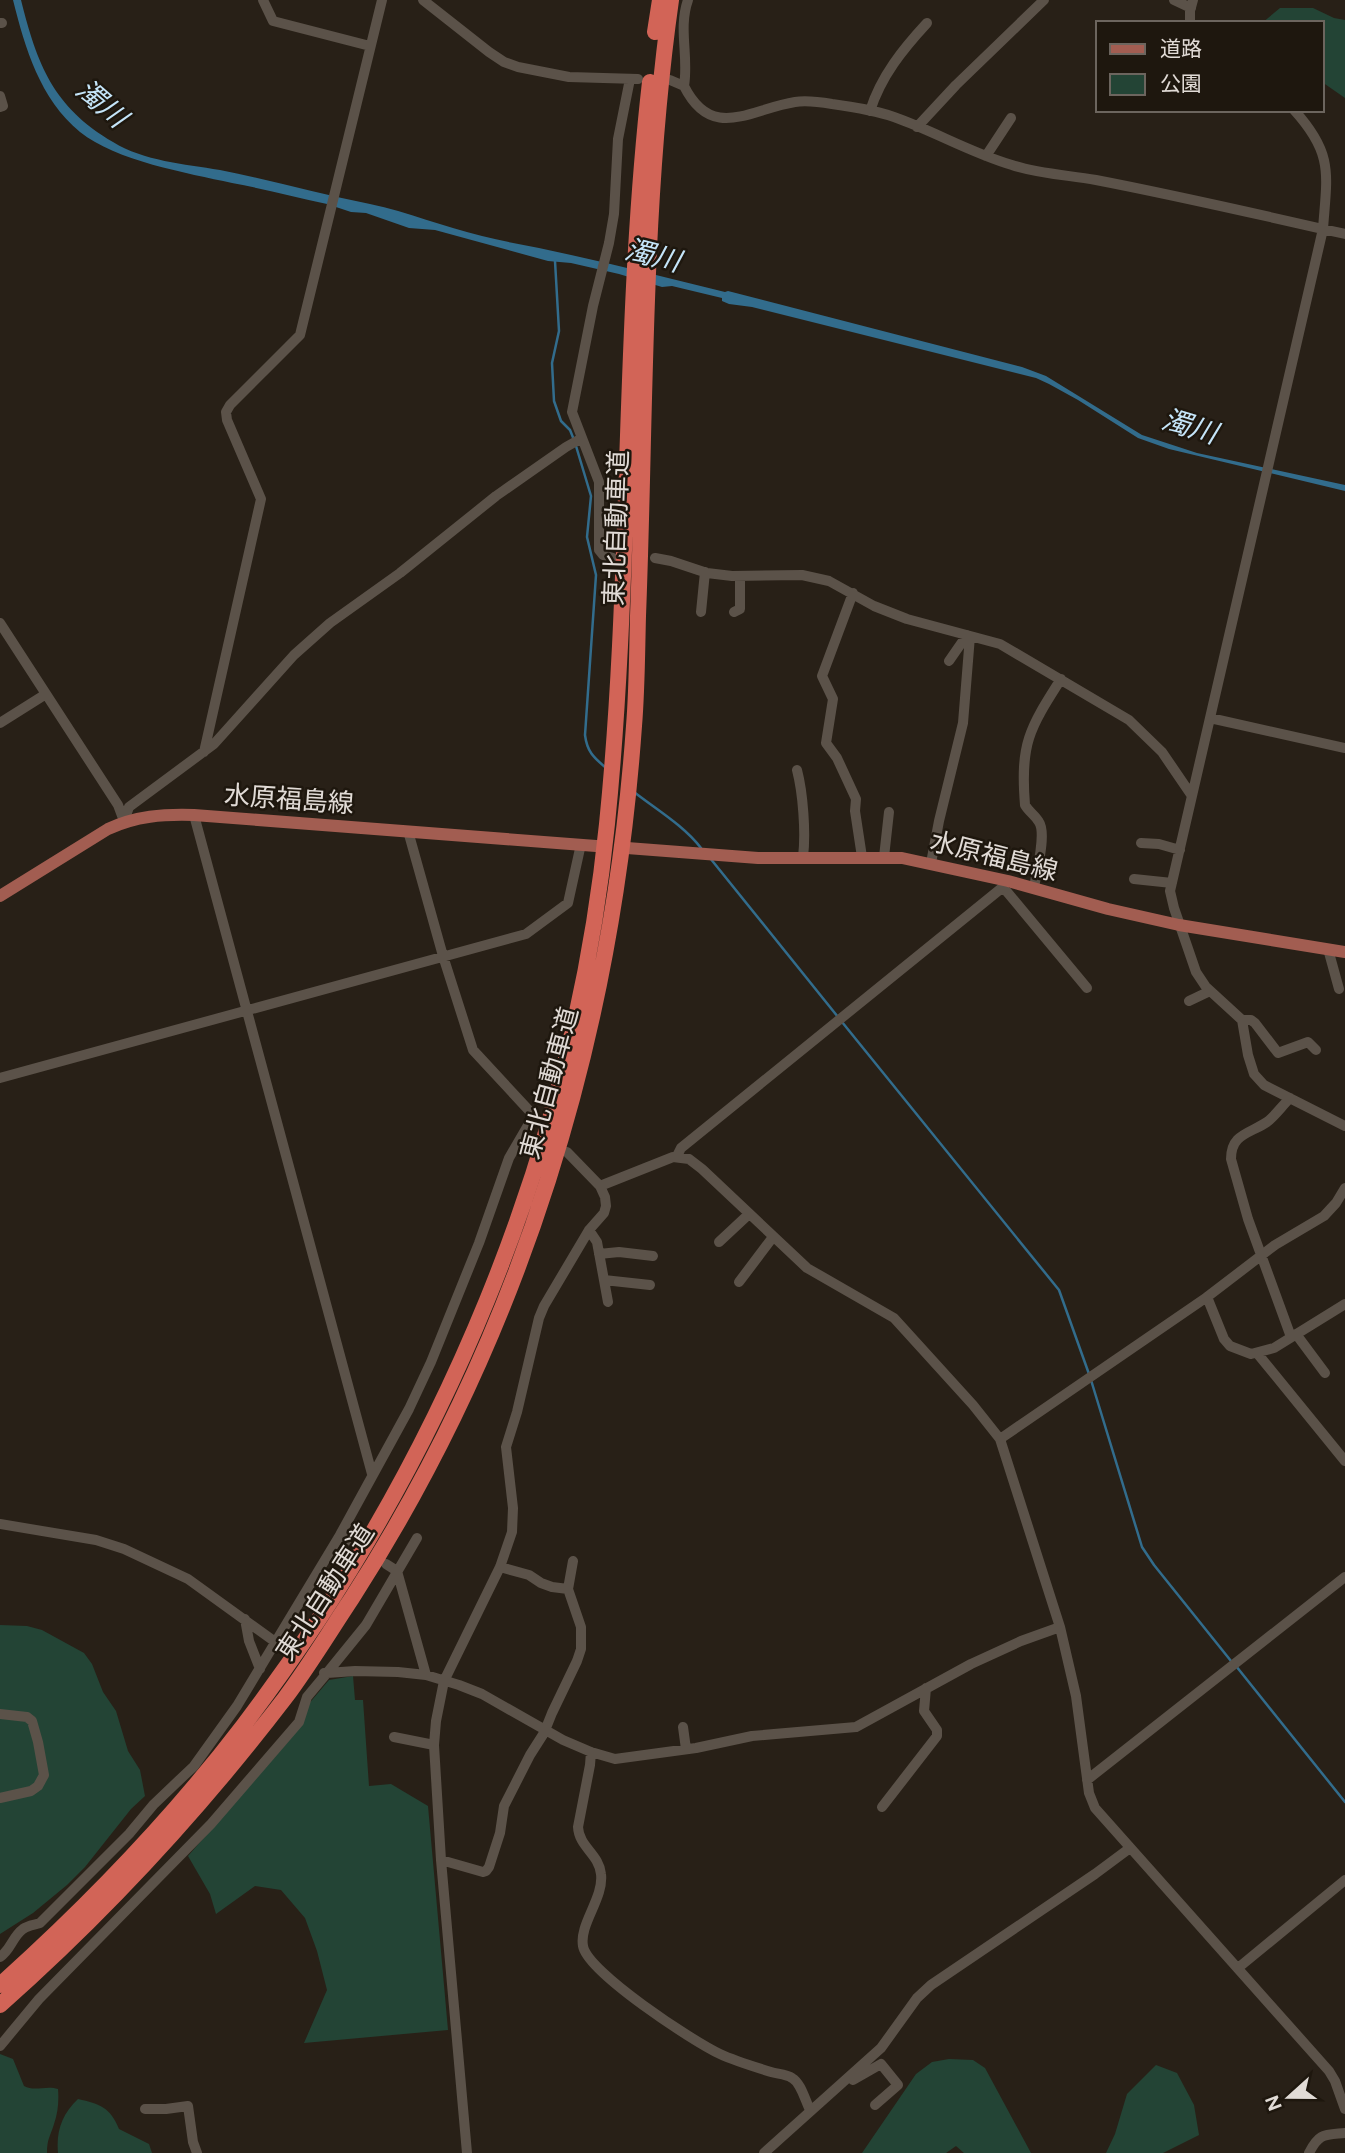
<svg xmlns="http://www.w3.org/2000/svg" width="1345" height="2153" viewBox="0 0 1345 2153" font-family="Figtree,'Noto Sans JP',sans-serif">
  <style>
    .green { fill: #234435 }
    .water { fill: #326c8c }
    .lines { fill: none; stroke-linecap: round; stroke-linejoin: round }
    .stream { stroke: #326c8c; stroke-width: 2.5 }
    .minor { stroke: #5b5249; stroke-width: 10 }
    .major { stroke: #a25d51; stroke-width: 12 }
    .highway { stroke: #d26457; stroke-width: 16 }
    .labels { text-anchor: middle; stroke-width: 5; stroke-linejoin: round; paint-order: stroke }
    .street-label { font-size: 26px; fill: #e1dbd6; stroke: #1e170e }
    .water-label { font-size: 28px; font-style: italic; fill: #c5e5f9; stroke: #1e170e }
  </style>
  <rect width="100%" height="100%" fill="#282017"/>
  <!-- green -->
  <path class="green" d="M 1280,8 L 1313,8 L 1334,18 L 1345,20 L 1345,98 L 1322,82 L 1322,23 L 1262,23 Z
    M 0,1625 L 27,1626 L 42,1630 L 84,1653 L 92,1664 L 103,1692 L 116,1711 L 128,1751 L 140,1770 L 145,1796 L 131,1809 L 85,1867 L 67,1885 L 33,1913 L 0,1934 Z
    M 353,1676 L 355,1700 L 363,1700 L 369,1786 L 391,1784 L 428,1806 L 448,2030 L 304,2043 L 327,1990 L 317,1951 L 305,1918 L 281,1890 L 255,1886 L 216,1914 L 210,1894 L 188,1856 L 292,1737 L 307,1706 L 329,1680 Z
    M 0,2054 L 13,2059 L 24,2086 C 35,2092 46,2085 58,2089 C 59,2101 58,2113 54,2124 C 50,2137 47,2139 47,2153 L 0,2153 Z
    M 949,2059 L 973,2060 L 985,2068 L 1031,2153 L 964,2153 L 956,2146 L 946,2153 L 862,2153 L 916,2074 L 932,2062 Z
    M 1156,2065 L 1177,2073 L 1194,2105 L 1199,2135 L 1163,2153 L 1106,2153 L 1115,2134 L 1127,2094 Z
    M 78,2099 C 100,2104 110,2107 119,2129 L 149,2144 L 152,2153 L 58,2153 C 56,2131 62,2114 78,2099 Z"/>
  <!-- water -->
  <path class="water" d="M 13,0 L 21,0 C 37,64 53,107 113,142 C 144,161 184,164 220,170 C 270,180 319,194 370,204 C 408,212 444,227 482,236 C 501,241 520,244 539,248 C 601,261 663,277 725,292 L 728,291 L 1022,367 L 1046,376 L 1142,435 L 1197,453 L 1345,485 L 1345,491 L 1169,449 L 1138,438 L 1078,400 L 1049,384 L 1036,378 L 752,307 L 729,304 L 722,301 L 722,298 L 672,286 L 662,287 L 619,274 L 571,263 L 548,261 L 435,230 L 409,228 L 366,213 L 351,212 L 327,204 C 295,197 264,189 232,183 C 187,173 116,161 80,132 C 40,99 25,48 13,0 Z"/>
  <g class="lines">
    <!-- stream -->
    <path class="stream" d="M 555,261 L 559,331 L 552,363 L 554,401 L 561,421 L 570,430 L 574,440
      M 576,446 L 591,496 L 587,537 L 596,575 L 585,735 C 587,751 593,757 605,767
      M 634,792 C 657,810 683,825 701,848
      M 710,858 L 838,1017
      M 842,1022 L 1059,1290 L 1089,1374
      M 1091,1380 L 1142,1547 L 1154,1565 L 1231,1661
      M 1236,1666 L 1345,1802"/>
    <!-- minor -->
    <path class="minor" d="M 263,0 L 273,21 L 370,46
      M 423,0 L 489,52 L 504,62 L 518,67 L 569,77 L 638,79
      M 1174,0 L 1191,8
      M 0,23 L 2,23
      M 1190,23 L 1190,11 L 1193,0
      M 670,80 L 684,86 C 712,142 750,109 795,102 C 807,100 820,102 832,104 C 853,107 874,110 894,117 C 934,131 971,153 1012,165 C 1039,174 1068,175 1096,180 C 1179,196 1262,215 1345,234
      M 684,86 C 689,57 678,28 688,0
      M 0,96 L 3,106 L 0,107
      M 1294,110 C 1334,154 1327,174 1323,229 L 1170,891 L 1174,908 L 1196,972 L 1206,987 L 1242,1020 L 1248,1055 L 1254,1074 L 1264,1085 L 1345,1126
      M 870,111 C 881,76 903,49 927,23
      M 917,127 L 956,85 L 1044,0
      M 986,156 L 1011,118
      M 613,558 L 603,555 L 599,550 L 599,482 L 572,412 L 593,306 L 609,243 L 614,214 L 618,139 L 630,79
      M 655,558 L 671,561 L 707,573 L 732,576 L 802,575 L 829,581 L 874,606 L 907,619 L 1000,644 L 1129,720 L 1162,752 L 1192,796
      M 853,593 L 822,676 L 833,699 L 826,743 L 837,758 L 856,799 L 855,811 L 862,857
      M 701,612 L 705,572
      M 734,612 L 740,609 L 740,576
      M 0,623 L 118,805 L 124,821
      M 949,661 L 967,635
      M 1210,718 L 1345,748
      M 0,723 L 46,694
      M 204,752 L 261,499 L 227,420 L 226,412 L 230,405 L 300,335 L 382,0
      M 797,770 C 803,793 806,833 803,857
      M 194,815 L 372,1474
      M 124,821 L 129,807 L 214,744 L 294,655 L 330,623 L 400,573 L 496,496 L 566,447 L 582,438
      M 408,831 L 443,956 L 473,1050 L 536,1118
      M 1141,843 L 1159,844 L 1180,850
      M 884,857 L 889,812
      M 931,863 L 939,821 L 963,723 L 970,636
      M 1134,879 L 1172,883
      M 1003,887 L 1087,988
      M 1034,888 C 1036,873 1047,834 1039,822 C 1035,815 1029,812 1025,805 C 1020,744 1029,729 1061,679
      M 1328,949 L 1339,989
      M 1189,1001 L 1210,991
      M 1242,1020 L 1251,1020 L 1255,1023 L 1278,1053 L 1308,1042 L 1316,1050
      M 0,1078 L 526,934 L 568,903 L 581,844
      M 1290,1098 C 1282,1106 1275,1116 1267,1122 C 1249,1134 1231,1134 1231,1159 L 1248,1219 L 1291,1337
      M 567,1152 L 600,1186 L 673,1157 L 689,1159 L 702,1169 L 807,1268 L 894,1318 L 973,1405 L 1000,1439 L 1060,1627 L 1076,1696 L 1089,1793 L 1095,1808 L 1329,2071 L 1335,2081 L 1345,2109
      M 678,1157 L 678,1154 L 681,1148 L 1003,887 L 1008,881
      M 589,1230 L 597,1242 L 608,1302
      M 719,1242 L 749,1214
      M 599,1254 L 619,1252 L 653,1256
      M 604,1280 L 650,1285
      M 739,1282 L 773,1237
      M 1207,1297 L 1224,1339 L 1230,1346 L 1251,1354 L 1274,1348 L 1345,1304
      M 1296,1334 L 1325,1373
      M 1257,1353 L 1345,1461
      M 1000,1439 L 1207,1297 L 1275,1245 L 1324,1216 L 1336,1203 L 1345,1188
      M 0,1524 L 96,1540 L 124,1549 L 188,1579 L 285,1649
      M 340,1535 L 358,1545
      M 386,1564 L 397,1571 L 426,1675
      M 500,1567 L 529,1575 L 541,1583 L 552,1587 L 568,1589
      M 245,1619 L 249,1641 L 260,1669
      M 324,1673 L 327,1673 L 366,1625 L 417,1538
      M 0,1714 L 27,1717 L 32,1721 L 38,1742 L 44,1775 L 38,1786 L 31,1791 L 0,1798
      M 683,1727 L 686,1749
      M 394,1737 L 434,1745
      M 591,1752 L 590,1765 L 578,1827 C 579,1847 599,1854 601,1874 C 604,1898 579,1924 583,1946 C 587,1972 694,2042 720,2054 C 735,2061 755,2067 771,2072 C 777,2074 786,2074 792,2078 C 801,2083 805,2100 810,2110
      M 1087,1780 L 1345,1577
      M 882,1807 L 937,1736 L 937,1730 L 924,1711 L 926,1688
      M 441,1860 L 483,1872 L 486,1871 L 489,1867 L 500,1833 L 504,1806 L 530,1755 L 544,1733 L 552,1713 L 577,1661 L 581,1649 L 581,1627 L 568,1589 L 573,1561
      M 0,1957 C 11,1950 12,1937 23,1929 C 28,1925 34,1925 40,1923 L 129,1834 L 154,1804 L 194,1766 L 237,1706 L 340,1535 L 409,1409 L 431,1362 L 479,1243 L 509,1158 L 534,1115
      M 1238,1968 L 1345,1880
      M 0,2046 L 39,1999 L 211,1824 L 299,1722 L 307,1697 L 327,1673 L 355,1671 L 398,1672 L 426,1675 L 459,1685 L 482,1694 L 563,1740 L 591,1752 L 615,1759 L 696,1748 L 752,1736 L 856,1727 L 971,1664 L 1021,1641 L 1060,1627
      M 853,2080 L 881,2064 L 898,2085 L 875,2105
      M 145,2109 L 166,2109 L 188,2106 L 193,2142 L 197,2153
      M 467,2153 L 441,1860 L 434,1745 L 436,1721 L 444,1681 L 500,1567 L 512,1532 L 513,1508 L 506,1447 L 517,1412 L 539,1318 L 544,1306 L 589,1230 L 604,1213 L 606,1206 L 605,1197 L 600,1186
      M 764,2153 L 881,2048 L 917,1998 L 931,1985 L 1095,1874 L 1130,1848
      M 1309,2153 C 1319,2133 1324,2135 1345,2133"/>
    <!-- major -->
    <path class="major" d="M 627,848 L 758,858 L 902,858 L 1008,881 L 1108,909 L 1179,925 L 1345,952
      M 0,896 L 108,829 C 136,816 163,814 194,815 L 596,846"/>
    <!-- highway -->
    <path class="highway" d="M 655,32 L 660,0
      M 0,1985 C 88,1906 172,1819 243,1726 C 442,1465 574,1151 607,824 C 632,578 622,329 650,82
      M 0,2005 C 105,1912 200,1809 285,1698 C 309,1666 330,1631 352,1598 C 521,1335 612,1037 634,726 C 637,690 637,653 638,616 C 646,410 642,204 671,0"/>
  </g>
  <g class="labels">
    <!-- street labels -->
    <g class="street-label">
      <text transform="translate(616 528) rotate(-88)" y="9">東北自動車道</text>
      <text transform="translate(289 799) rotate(4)" y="9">水原福島線</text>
      <text transform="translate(994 856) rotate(14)" y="9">水原福島線</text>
      <text transform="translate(549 1083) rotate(-75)" y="9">東北自動車道</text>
      <text transform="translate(325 1592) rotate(-57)" y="9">東北自動車道</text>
    </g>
    <!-- water labels -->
    <g class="water-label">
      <text transform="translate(102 103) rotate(41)" y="10">濁川</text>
      <text transform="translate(653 255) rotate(14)" y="10">濁川</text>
      <text transform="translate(1190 426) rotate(17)" y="10">濁川</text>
    </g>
  </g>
  <!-- legend -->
  <rect x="1096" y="21" width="228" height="91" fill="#1e170e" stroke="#6c655e" stroke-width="2"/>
  <rect x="1110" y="44" width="35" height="10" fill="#a25d51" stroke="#6c655e" stroke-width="2"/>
  <text x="1160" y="56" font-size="21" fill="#e1dbd6">道路</text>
  <rect x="1110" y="74" width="35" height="21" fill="#234435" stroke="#6c655e" stroke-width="2"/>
  <text x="1160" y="91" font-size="21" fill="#e1dbd6">公園</text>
  <!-- north arrow -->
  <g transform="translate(1289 2097) rotate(249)" stroke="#1e170e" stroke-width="5" paint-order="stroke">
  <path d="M0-5L12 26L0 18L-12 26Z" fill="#e1dbd6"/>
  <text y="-10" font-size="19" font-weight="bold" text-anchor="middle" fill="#e1dbd6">N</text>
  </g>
</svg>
